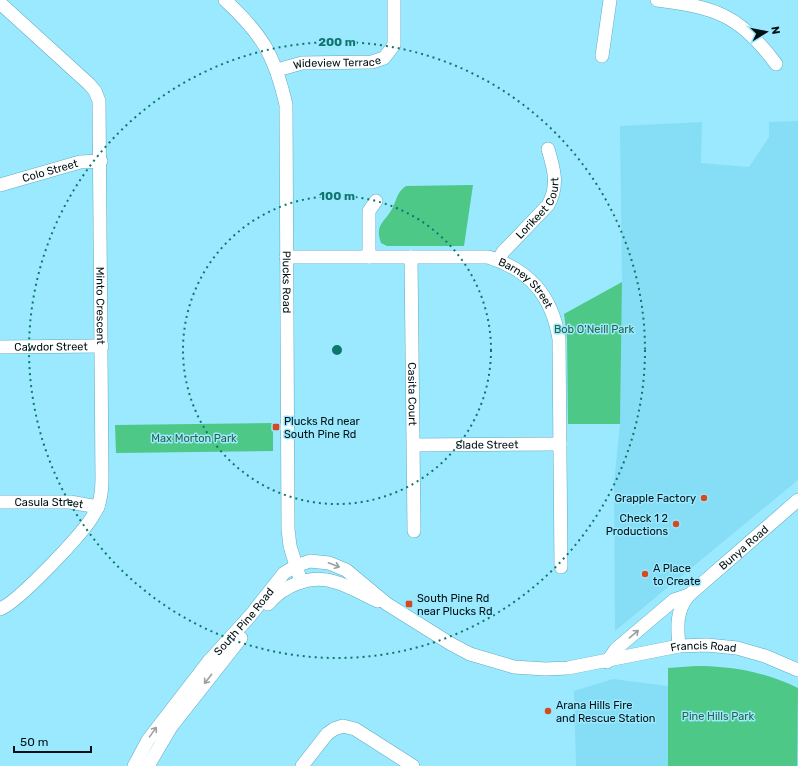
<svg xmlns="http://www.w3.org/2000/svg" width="798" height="766" viewBox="0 0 798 766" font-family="Rubik,sans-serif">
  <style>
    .built { fill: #85def5 }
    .green { fill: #4dc887 }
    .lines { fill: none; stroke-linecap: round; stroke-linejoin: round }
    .minor-casing { stroke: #5fabc0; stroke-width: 14 }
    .minor { stroke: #fff; stroke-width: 13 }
    .oneway { stroke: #99a0a2 }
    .ring { fill: none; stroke: #0f766e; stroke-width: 2; stroke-dasharray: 2 4 }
    .poi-dot { fill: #d34b1f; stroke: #9be9fe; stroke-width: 1.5 }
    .labels { text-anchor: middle; stroke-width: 3; stroke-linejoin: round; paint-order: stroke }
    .street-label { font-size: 11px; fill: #001116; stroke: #9be9fe }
    .park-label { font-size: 11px; fill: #2b6344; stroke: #9be9fe }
    .poi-label { font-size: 11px; fill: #001116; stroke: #9be9fe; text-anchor: start }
    .centre { fill: #0f766e; stroke: #9be9fe; stroke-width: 2 }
    .ring-label { font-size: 12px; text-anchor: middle; font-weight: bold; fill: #0f766e; stroke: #9be9fe; stroke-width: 3; stroke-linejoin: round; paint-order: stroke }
  </style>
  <rect width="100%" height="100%" fill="#9be9fe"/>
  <!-- built -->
  <path class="built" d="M 798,121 L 798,480 L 615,631 L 614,483 L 620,424 L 622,282 L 620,126 L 702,122 L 701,163 L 749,167 L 769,137 L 769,122 Z
    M 613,679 L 668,686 L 668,766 L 576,766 L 574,691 Z
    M 797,716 L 798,716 L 798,766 L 797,766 Z"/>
  <!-- green -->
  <path class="green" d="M 473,185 L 464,246 L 387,246 L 381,243 C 374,223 386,222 393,207 C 397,198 398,191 406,186 Z
    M 622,282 L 620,424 L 568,424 L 567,337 L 564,314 Z
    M 273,423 L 273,451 L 116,453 L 115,425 Z
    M 696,666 C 732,666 765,672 798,688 L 797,766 L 668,766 L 668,668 Z"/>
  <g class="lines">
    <!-- minor casing -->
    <g class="minor-casing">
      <g id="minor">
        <path id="s1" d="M 225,0 C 262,34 275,56 286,105 L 288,529 L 290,546 L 301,582"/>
        <path d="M 657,0 C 715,7 740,15 776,64"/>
        <path id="s2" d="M 0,3 L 89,84 L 95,91 L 99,101 L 102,479 C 102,491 101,504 94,514 C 84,533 18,602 0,609"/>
        <path d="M 602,56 L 610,0"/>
        <path id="s3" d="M 277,70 L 302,63 L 372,62 L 384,58 L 394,45 L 394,0"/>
        <path id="s4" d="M 0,185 L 80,162 L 101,161"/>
        <path id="s5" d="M 286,257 L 488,257 C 530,270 552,296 559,339 L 561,567"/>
        <path d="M 369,257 L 369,211 L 376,201"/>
        <path id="s6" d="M 411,257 L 414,531"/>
        <path id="s7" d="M 498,260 L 503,252 L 548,205 C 559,186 554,169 548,149"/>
        <path id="s8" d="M 0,347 L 102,346"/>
        <path id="s9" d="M 414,445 L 560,444"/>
        <path id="s10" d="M 0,502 L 70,502 L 98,507"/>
        <path d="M 268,604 C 284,585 311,574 335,582 C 350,586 364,595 378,601"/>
        <path id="s11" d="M 679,646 C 677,627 676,610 689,595 L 798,500"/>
        <path d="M 607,662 L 616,649 L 674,600 L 689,595"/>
        <path id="s12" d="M 134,766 L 148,740 L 209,661 L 250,616 L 284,573 L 296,566 L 310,561 L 329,563 L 346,570 L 387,604 L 451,644 L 470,654 L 514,667 L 545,669 L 568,668 L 679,646 L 707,645 L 737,648 L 765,656 L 798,670"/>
        <path d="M 148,766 L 171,727 L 241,638"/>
        <path d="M 302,766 L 327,734 L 334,729 L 343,726 L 355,729 L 413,766"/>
      </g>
    </g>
    <!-- minor -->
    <use href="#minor" class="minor"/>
  </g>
  <!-- one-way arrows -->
  <defs><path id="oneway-shaft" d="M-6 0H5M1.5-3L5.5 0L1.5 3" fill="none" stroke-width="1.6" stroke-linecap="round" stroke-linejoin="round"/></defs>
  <g class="oneway">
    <use href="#oneway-shaft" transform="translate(334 565) rotate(21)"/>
    <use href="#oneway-shaft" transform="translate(634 634) rotate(-40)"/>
    <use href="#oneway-shaft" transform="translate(208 679) rotate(128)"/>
    <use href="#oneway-shaft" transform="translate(153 732) rotate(-55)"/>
  </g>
  <!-- distance rings -->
  <g class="ring">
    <circle cx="337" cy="350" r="154"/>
    <circle cx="337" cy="350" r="308"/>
  </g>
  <!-- markers -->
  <g class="poi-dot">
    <rect x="272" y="423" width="8" height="8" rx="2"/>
    <circle cx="704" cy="498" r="4"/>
    <circle cx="676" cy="524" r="4"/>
    <circle cx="645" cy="574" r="4"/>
    <rect x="405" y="600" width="8" height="8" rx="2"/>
    <circle cx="548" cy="711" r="4"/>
  </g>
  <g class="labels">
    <!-- street labels -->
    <g class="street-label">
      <text dy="4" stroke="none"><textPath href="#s3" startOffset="61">Wideview Terrace</textPath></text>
      <text dy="4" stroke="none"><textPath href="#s4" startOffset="52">Colo Street</textPath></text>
      <text dy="4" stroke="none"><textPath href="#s7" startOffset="67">Lorikeet Court</textPath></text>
      <text dy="4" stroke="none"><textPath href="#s1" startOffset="301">Plucks Road</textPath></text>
      <text dy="4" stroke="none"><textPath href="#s5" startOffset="249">Barney Street</textPath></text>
      <text dy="4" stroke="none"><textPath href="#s2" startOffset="345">Minto Crescent</textPath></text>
      <text dy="4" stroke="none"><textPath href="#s8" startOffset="51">Cawdor Street</textPath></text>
      <text dy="4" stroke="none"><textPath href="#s6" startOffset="137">Casita Court</textPath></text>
      <text dy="4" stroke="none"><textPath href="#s9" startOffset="73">Slade Street</textPath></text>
      <text dy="4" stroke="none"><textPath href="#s10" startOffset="49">Casula Street</textPath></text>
      <text dy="4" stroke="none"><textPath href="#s11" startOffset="126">Bunya Road</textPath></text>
      <text dy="4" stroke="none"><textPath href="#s12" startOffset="182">South Pine Road</textPath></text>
      <text dy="4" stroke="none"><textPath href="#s12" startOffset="699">Francis Road</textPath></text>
    </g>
    <!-- park labels -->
    <g class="park-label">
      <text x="594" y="333">Bob O'Neill Park</text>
      <text x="194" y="442">Max Morton Park</text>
      <text x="718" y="720">Pine Hills Park</text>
    </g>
    <!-- poi labels -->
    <g class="poi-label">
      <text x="284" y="425">Plucks Rd near<tspan x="284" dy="13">South Pine Rd</tspan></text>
      <text x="696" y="502" text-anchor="end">Grapple Factory</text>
      <text x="668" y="522" text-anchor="end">Check 1 2<tspan x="668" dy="13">Productions</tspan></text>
      <text x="653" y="572">A Place<tspan x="653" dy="13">to Create</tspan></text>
      <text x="417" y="602">South Pine Rd<tspan x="417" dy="13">near Plucks Rd</tspan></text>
      <text x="556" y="709">Arana Hills Fire<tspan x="556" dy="13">and Rescue Station</tspan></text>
    </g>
  </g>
  <circle cx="337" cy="350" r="6" class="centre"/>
  <g class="ring-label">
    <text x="337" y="46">200 m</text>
    <text x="337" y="200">100 m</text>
  </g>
  <!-- north arrow -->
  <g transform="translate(766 32) rotate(80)" stroke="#9be9fe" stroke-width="3" paint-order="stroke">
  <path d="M0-3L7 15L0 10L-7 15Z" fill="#001116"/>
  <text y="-6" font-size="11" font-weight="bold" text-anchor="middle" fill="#001116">N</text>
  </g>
  <!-- scale -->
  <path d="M14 746v6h77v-6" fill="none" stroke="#001116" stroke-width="2"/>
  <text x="20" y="746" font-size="12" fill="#001116" stroke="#9be9fe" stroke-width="3" paint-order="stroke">50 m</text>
</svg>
